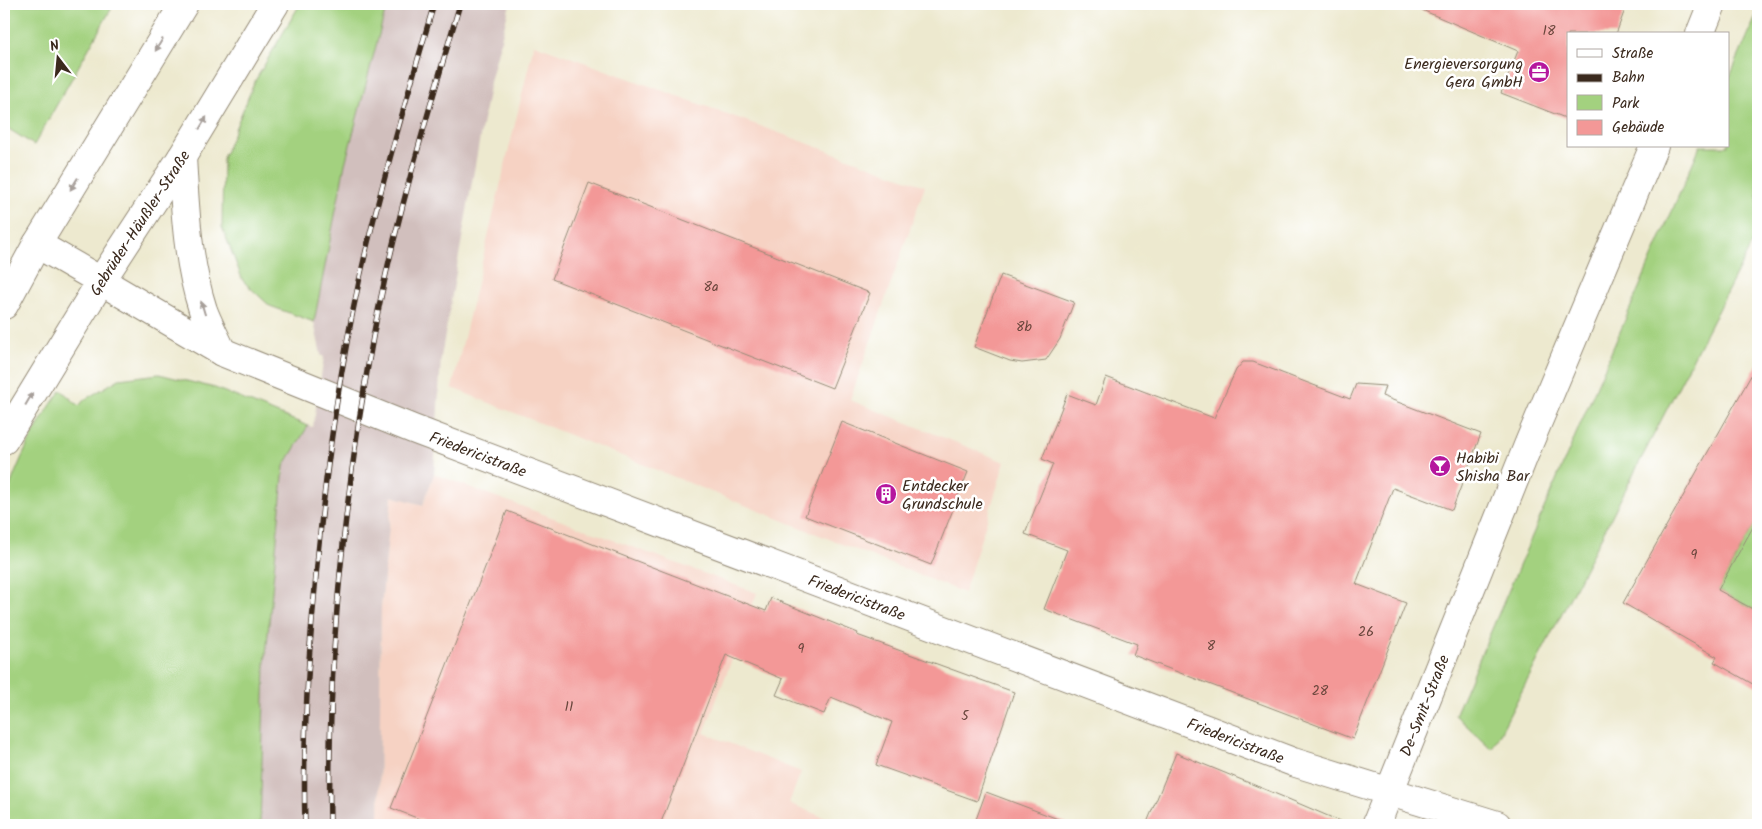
<svg xmlns="http://www.w3.org/2000/svg" width="1762" height="829" viewBox="0 0 1762 829" font-family="Kalam,sans-serif">
  <style>
    .built { fill: #f6d2c3 }
    .industrial { fill: #d1bfbd }
    .green { fill: #a3d17f; stroke: #6f7e4e }
    .building { fill: #f39897 }
    .lines { fill: none; stroke-linecap: round; stroke-linejoin: round }
    .minor-casing { stroke: #948a76; stroke-width: 30 }
    .major-casing { stroke: #948a76; stroke-width: 30 }
    .minor { stroke: #fff; stroke-width: 28 }
    .major { stroke: #fff; stroke-width: 28 }
    .rail-casing { stroke: #3b2a1e; stroke-width: 5.5 }
    .rail { stroke: #fff; stroke-width: 4; stroke-dasharray: 11; stroke-linecap: butt }
    .oneway { fill: #a79f9a }
    .labels { text-anchor: middle; stroke-width: 5; stroke-linejoin: round; paint-order: stroke }
    .number-label { font-size: 14px; fill: #69463c }
    .poi-label { font-size: 16px; fill: #3b2a1e; stroke: #fff; text-anchor: start }
    .street-label { font-size: 16px; fill: #3b2a1e; stroke: #fff }
  </style>
  <rect width="100%" height="100%" fill="#fff"/>
  <filter id="ink" filterUnits="userSpaceOnUse"><feTurbulence type="fractalNoise" baseFrequency=".02" numOctaves="2"/><feDisplacementMap in="SourceGraphic" scale="10" xChannelSelector="R" yChannelSelector="G"/><feConvolveMatrix kernelMatrix="1 2 1 2 8 2 1 2 1" color-interpolation-filters="sRGB"/></filter>
  <filter id="wash" filterUnits="userSpaceOnUse"><feTurbulence type="fractalNoise" baseFrequency=".0096" numOctaves="4" result="noise"/><feDisplacementMap in="SourceGraphic" scale="20" xChannelSelector="R" yChannelSelector="G"/><feGaussianBlur stdDeviation="1.12" result="paint"/><feColorMatrix in="noise" values="0 0 0 0 0 0 0 0 0 0 0 0 0 0 0 0 0 1.4 0 .05"/><feComposite in="paint" operator="in"/></filter>
  <g filter="url(#wash)">
    <rect width="100%" height="100%" fill="#ede9cf"/>
    <!-- built -->
    <path class="built" d="M 534,44 L 925,186 L 850,400 L 1005,462 L 964,593 L 452,388 Z
      M 434,474 L 757,593 L 704,733 L 801,772 L 789,803 L 842,825 L 379,825 L 381,607 L 392,496 L 423,505 Z"/>
    <!-- industrial -->
    <path class="industrial" d="M 387,4 L 510,4 L 489,86 L 441,357 L 434,474 L 423,505 L 392,496 L 381,607 L 379,825 L 260,825 L 265,665 L 284,466 L 308,426 L 313,427 L 324,357 L 321,355 L 314,322 L 345,164 Z"/>
    <!-- green -->
    <path class="green" d="M 4,4 L 114,4 L 34,145 L 4,126 Z
      M 300,4 L 387,4 L 345,164 L 314,322 L 270,306 L 243,281 L 222,227 L 223,158 L 255,81 Z
      M 1758,12 L 1758,232 L 1492,749 L 1455,715 L 1700,146 L 1728,146 L 1728,81 Z
      M 159,374 L 215,388 L 308,426 L 284,466 L 265,665 L 260,825 L 4,825 L 4,503 C 18,461 35,426 61,390 L 79,406 L 84,400 L 119,379 Z
      M 1758,518 L 1758,612 L 1718,590 Z"/>
    <g id="blocks">
      <!-- building -->
      <path class="building" d="M 1408,4 L 1627,4 L 1616,34 L 1568,34 L 1568,119 L 1501,93 L 1518,51 Z
        M 589,183 L 870,293 L 832,388 L 552,279 Z
        M 1001,275 L 1074,302 L 1060,339 L 1046,360 L 1022,363 L 1010,361 L 974,347 Z
        M 1243,362 L 1253,362 L 1350,399 L 1356,384 L 1385,386 L 1382,396 L 1481,434 L 1452,510 L 1393,488 L 1356,584 L 1406,603 L 1353,739 L 1133,655 L 1137,644 L 1044,609 L 1067,550 L 1025,534 L 1053,464 L 1042,459 L 1067,394 L 1096,405 L 1106,377 L 1214,418 L 1236,370 Z
        M 1758,363 L 1758,518 L 1718,590 L 1758,612 L 1758,687 L 1714,662 L 1717,657 L 1623,603 Z
        M 842,422 L 968,472 L 931,565 L 805,516 Z
        M 507,511 L 766,611 L 771,598 L 858,633 L 857,635 L 1014,692 L 977,801 L 876,765 L 892,722 L 831,697 L 824,714 L 776,695 L 783,679 L 726,655 L 660,825 L 435,825 L 391,808 Z
        M 1176,753 L 1286,798 L 1349,825 L 1146,825 Z
        M 986,792 L 1066,822 L 1065,825 L 974,825 Z"/>
    </g>
  </g>
  <g filter="url(#ink)">
    <use href="#blocks" fill-opacity="0" stroke="#948a76" stroke-width="1"/>
    <g class="lines">
      <!-- minor casing -->
      <g class="minor-casing">
        <g id="minor">
          <path d="M 182,157 C 185,207 187,261 203,310 C 208,324 216,338 222,352"/>
          <path id="s1" d="M 101,281 L 222,352 L 413,429 L 1293,762 L 1497,825"/>
        </g>
      </g>
      <!-- major casing -->
      <g class="major-casing">
        <g id="major">
          <path d="M 1700,34 L 1712,4"/>
          <path d="M 37,244 L 101,281"/>
          <path d="M 4,305 L 37,244 L 184,4"/>
          <path id="s2" d="M 4,440 L 101,281 L 182,157 L 275,4"/>
          <path id="s3" d="M 1376,825 L 1529,443 L 1654,146"/>
        </g>
      </g>
      <!-- minor -->
      <use href="#minor" class="minor"/>
      <!-- major -->
      <use href="#major" class="major"/>
      <!-- rail casing -->
      <g class="rail-casing">
        <path id="rail" d="M 305,825 C 303,750 307,674 314,599 C 324,475 341,351 371,230 C 390,154 412,79 434,4
          M 330,825 C 327,662 344,497 373,337 C 394,224 428,113 460,4"/>
      </g>
      <!-- rail -->
      <use href="#rail" class="rail"/>
    </g>
    <!-- one-way arrows -->
    <defs><path id="oneway-solid" d="M-6-.8H1V-3.2L6.5 0L1 3.2V.8H-6Z" transform="scale(1.25)"/></defs>
    <g class="oneway">
      <use href="#oneway-solid" transform="translate(159 45) rotate(121)"/>
      <use href="#oneway-solid" transform="translate(203 123) rotate(-59)"/>
      <use href="#oneway-solid" transform="translate(74 184) rotate(122)"/>
      <use href="#oneway-solid" transform="translate(203 308) rotate(-107)"/>
      <use href="#oneway-solid" transform="translate(29 399) rotate(-60)"/>
    </g>
  </g>
  <!-- icons -->
  <defs>
    <g id="office-disc" transform="scale(1.125)"><circle r="9.5" fill="#b5179e" stroke="#fff"/><path d="M-6-3h4V-5.5h4V-3h4V5H-6ZM-1-4.5V-3h2v-1.5ZM-6 0V1H6V0Z" fill="#fff"/></g>
    <g id="bar-disc" transform="scale(1.125)"><circle r="9.5" fill="#b5179e" stroke="#fff"/><path d="M-6-5H6L.8 .8V4.5H3.5V6h-7V4.5H-.8V.8Z" fill="#fff"/></g>
    <g id="building-disc" transform="scale(1.125)"><circle r="9.5" fill="#b5179e" stroke="#fff"/><path d="M-4-6H4V6H1V3H-1V6H-4ZM-2.5-4.3h1.7v1.8h-1.7ZM.8-4.3h1.7v1.8H.8ZM-2.5-1h1.7V.8h-1.7ZM.8-1h1.7V.8H.8Z" fill="#fff"/></g>
  </defs>
  <g fill-rule="evenodd">
    <use href="#office-disc" x="1539" y="72"/>
    <use href="#bar-disc" x="1440" y="466"/>
    <use href="#building-disc" x="886" y="494"/>
  </g>
  <g class="labels">
    <!-- number labels -->
    <g class="number-label">
      <text x="1549" y="35">18</text>
      <text x="711" y="291">8a</text>
      <text x="1024" y="331">8b</text>
      <text x="1694" y="559">9</text>
      <text x="1366" y="636">26</text>
      <text x="1211" y="650">8</text>
      <text x="801" y="653">9</text>
      <text x="1320" y="695">28</text>
      <text x="569" y="711">11</text>
      <text x="965" y="720">5</text>
    </g>
    <!-- poi labels -->
    <g class="poi-label">
      <text x="1523" y="69" text-anchor="end">Energieversorgung<tspan x="1523" dy="18">Gera GmbH</tspan></text>
      <text x="1456" y="463">Habibi<tspan x="1456" dy="18">Shisha Bar</tspan></text>
      <text x="902" y="491">Entdecker<tspan x="902" dy="18">Grundschule</tspan></text>
    </g>
    <!-- street labels -->
    <g class="street-label">
      <text dy="6" stroke="none"><textPath href="#s2" startOffset="256">Gebrüder-Häußler-Straße</textPath></text>
      <text dy="6" stroke="none"><textPath href="#s1" startOffset="416">Friedericistraße</textPath></text>
      <text dy="6" stroke="none"><textPath href="#s1" startOffset="821">Friedericistraße</textPath></text>
      <text dy="6" stroke="none"><textPath href="#s3" startOffset="129">De-Smit-Straße</textPath></text>
      <text dy="6" stroke="none"><textPath href="#s1" startOffset="1226">Friedericistraße</textPath></text>
    </g>
  </g>
  <!-- margin -->
  <rect width="1762" height="829" fill="none" stroke="#fff" stroke-width="20"/>
  <!-- legend -->
  <rect x="1567" y="32" width="162" height="115" fill="#ffffff" stroke="#b1aaa5"/>
  <rect x="1577" y="49" width="25" height="8" fill="#ffffff" stroke="#b1aaa5"/>
  <text x="1612" y="58" font-size="15" fill="#3b2a1e">Straße</text>
  <rect x="1577" y="74" width="25" height="8" fill="#3b2a1e" stroke="#b1aaa5"/>
  <text x="1612" y="82" font-size="15" fill="#3b2a1e">Bahn</text>
  <rect x="1577" y="95" width="25" height="15" fill="#a3d17f" stroke="#b1aaa5"/>
  <text x="1612" y="108" font-size="15" fill="#3b2a1e">Park</text>
  <rect x="1577" y="120" width="25" height="15" fill="#f39897" stroke="#b1aaa5"/>
  <text x="1612" y="132" font-size="15" fill="#3b2a1e">Gebäude</text>
  <!-- north arrow -->
  <g transform="translate(58 58) rotate(344)" stroke="#ffffff" stroke-width="4" paint-order="stroke">
  <path d="M0-4L9 19L0 12L-9 19Z" fill="#3b2a1e"/>
  <text y="-8" font-size="14" font-weight="bold" text-anchor="middle" fill="#3b2a1e">N</text>
  </g>
</svg>
